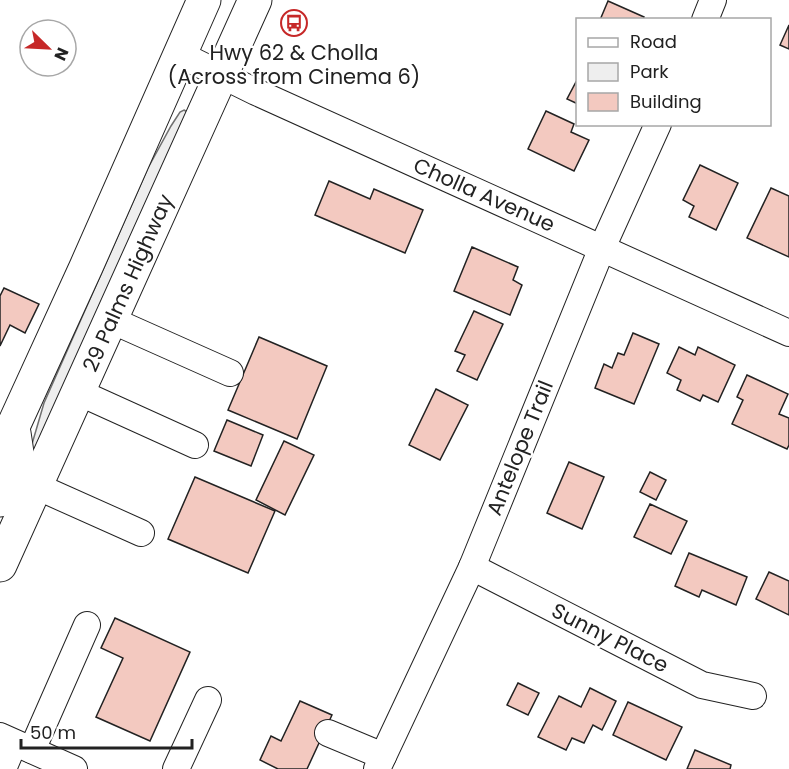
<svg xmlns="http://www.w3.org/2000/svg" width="789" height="769" viewBox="0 0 789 769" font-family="Poppins,sans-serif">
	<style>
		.green { fill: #eee; stroke: #6f6f6f; stroke-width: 1.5 }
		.building { fill: #f3c9c0; stroke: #222; stroke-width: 1.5 }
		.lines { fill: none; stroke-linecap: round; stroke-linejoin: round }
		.minor-casing { stroke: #222; stroke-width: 28 }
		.major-casing { stroke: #222; stroke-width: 35 }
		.minor { stroke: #fff; stroke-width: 26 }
		.major { stroke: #fff; stroke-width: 33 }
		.labels { text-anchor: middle; stroke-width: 4.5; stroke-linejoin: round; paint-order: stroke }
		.poi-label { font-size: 21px; fill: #222; stroke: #fff }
		.street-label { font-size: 21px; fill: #222; stroke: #fff }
	</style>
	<rect width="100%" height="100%" fill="#fff"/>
	<polygon class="green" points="184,110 189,113 0,527 32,444 44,403 148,168 171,126 180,112"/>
	<g class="building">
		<polygon points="608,1 644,17 643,20 600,20"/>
		<polygon points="789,25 789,49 780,45"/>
		<polygon points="578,78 578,104 567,99"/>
		<polygon points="546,111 574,124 571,132 589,140 574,171 528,149"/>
		<polygon points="700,165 738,183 716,230 689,217 694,206 683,200"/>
		<polygon points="329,181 370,199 374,189 423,210 405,253 315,215"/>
		<polygon points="771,188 789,196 789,257 747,238"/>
		<polygon points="472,247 518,267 513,280 522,285 510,315 454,291"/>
		<polygon points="4,288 39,304 25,333 10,325 0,346 0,296"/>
		<polygon points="474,311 503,324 477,380 457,371 465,355 455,351"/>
		<polygon points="633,333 659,344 634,404 595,388 604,364 612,368 618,353 624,355"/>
		<polygon points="259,337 327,366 297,439 228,410"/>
		<polygon points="679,347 695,355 698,347 735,365 718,402 703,395 700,401 677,390 681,380 667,373"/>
		<polygon points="747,375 788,394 779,414 789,418 789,445 787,449 732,424 743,400 737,397"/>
		<polygon points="436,389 468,405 440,460 409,445"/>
		<polygon points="227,420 263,435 251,466 214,451"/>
		<polygon points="284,441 314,455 285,515 256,500"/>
		<polygon points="569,462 604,477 582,529 547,513"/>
		<polygon points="650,472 666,480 656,500 640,492"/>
		<polygon points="195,477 275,511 248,573 168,539"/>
		<polygon points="650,504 687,521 671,554 634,537"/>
		<polygon points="689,553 747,577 736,605 702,590 699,597 675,586"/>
		<polygon points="769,572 789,581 789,615 756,599"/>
		<polygon points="115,618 190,652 150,741 96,717 123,658 101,648"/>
		<polygon points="518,683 539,693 528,715 507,705"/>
		<polygon points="590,688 616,701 602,730 593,725 584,743 572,738 566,750 538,737 559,696 581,707"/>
		<polygon points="300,701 332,715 307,769 278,769 260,760 271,736 281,741"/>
		<polygon points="628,702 682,727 666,760 613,735"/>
		<polygon points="695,750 731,765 730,769 687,769"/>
	</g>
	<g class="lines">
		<defs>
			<g id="minor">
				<polyline points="705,20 713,0"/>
				<polyline points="179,54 256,92 789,333"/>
				<polyline points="111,320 230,373"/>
				<polyline points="78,392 195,445"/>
				<polyline points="36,486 141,533"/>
				<polyline points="472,567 702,685 753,696"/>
				<polyline points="328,733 383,756"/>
				<polyline points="0,736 74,769"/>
				<polyline points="32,750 87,625"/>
				<polyline points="3,769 14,743"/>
				<polyline points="176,769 208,700"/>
				<polyline points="377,769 472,567 602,248 658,124"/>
			</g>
			<g id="major">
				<polyline points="0,455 86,267 204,0"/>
				<polyline points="0,500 17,453 14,433"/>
				<polyline points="0,565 255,0"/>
			</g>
		</defs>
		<use href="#minor" class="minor-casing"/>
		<use href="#major" class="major-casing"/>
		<use href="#minor" class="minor"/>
		<use href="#major" class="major"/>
	</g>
	<defs>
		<symbol id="bus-ring" viewBox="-11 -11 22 22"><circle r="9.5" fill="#fff" stroke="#c62828" stroke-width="1.5"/><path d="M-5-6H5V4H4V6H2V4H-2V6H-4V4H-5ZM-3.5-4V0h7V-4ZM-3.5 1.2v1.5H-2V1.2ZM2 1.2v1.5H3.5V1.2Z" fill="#c62828"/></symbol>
	</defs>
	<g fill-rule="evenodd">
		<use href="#bus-ring" x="279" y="8" width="30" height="30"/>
	</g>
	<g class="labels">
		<g class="poi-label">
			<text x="294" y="60">Hwy 62 &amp; Cholla<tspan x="294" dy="24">(Across from Cinema 6)</tspan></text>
		</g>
		<g class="street-label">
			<text transform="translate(484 195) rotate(24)" y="7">Cholla Avenue</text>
			<text transform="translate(128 283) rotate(-66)" y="7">29 Palms Highway</text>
			<text transform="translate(520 448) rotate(-68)" y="7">Antelope Trail</text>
			<text transform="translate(610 638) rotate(27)" y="7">Sunny Place</text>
		</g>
	</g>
	<rect x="576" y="18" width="195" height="108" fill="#ffffff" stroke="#a7a7a7" stroke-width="1.5"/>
	<rect x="588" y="38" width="30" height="9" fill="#ffffff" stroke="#a7a7a7" stroke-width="1.5"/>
	<text x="630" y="48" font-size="18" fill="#222222">Road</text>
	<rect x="588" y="63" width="30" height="18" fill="#eeeeee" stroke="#a7a7a7" stroke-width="1.5"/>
	<text x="630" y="78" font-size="18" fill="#222222">Park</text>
	<rect x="588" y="93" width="30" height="18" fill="#f3c9c0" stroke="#a7a7a7" stroke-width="1.5"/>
	<text x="630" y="108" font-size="18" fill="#222222">Building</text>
	<g transform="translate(48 48) rotate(114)"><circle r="28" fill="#ffffff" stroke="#a7a7a7" stroke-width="1.5"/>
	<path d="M0-4.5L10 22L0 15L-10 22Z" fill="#c62828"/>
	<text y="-9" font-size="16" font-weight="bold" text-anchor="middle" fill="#222222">N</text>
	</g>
	<path d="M21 739v9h171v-9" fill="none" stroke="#222222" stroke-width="3"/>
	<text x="30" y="739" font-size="18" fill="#222222" stroke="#ffffff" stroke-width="4.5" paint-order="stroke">50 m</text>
</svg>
